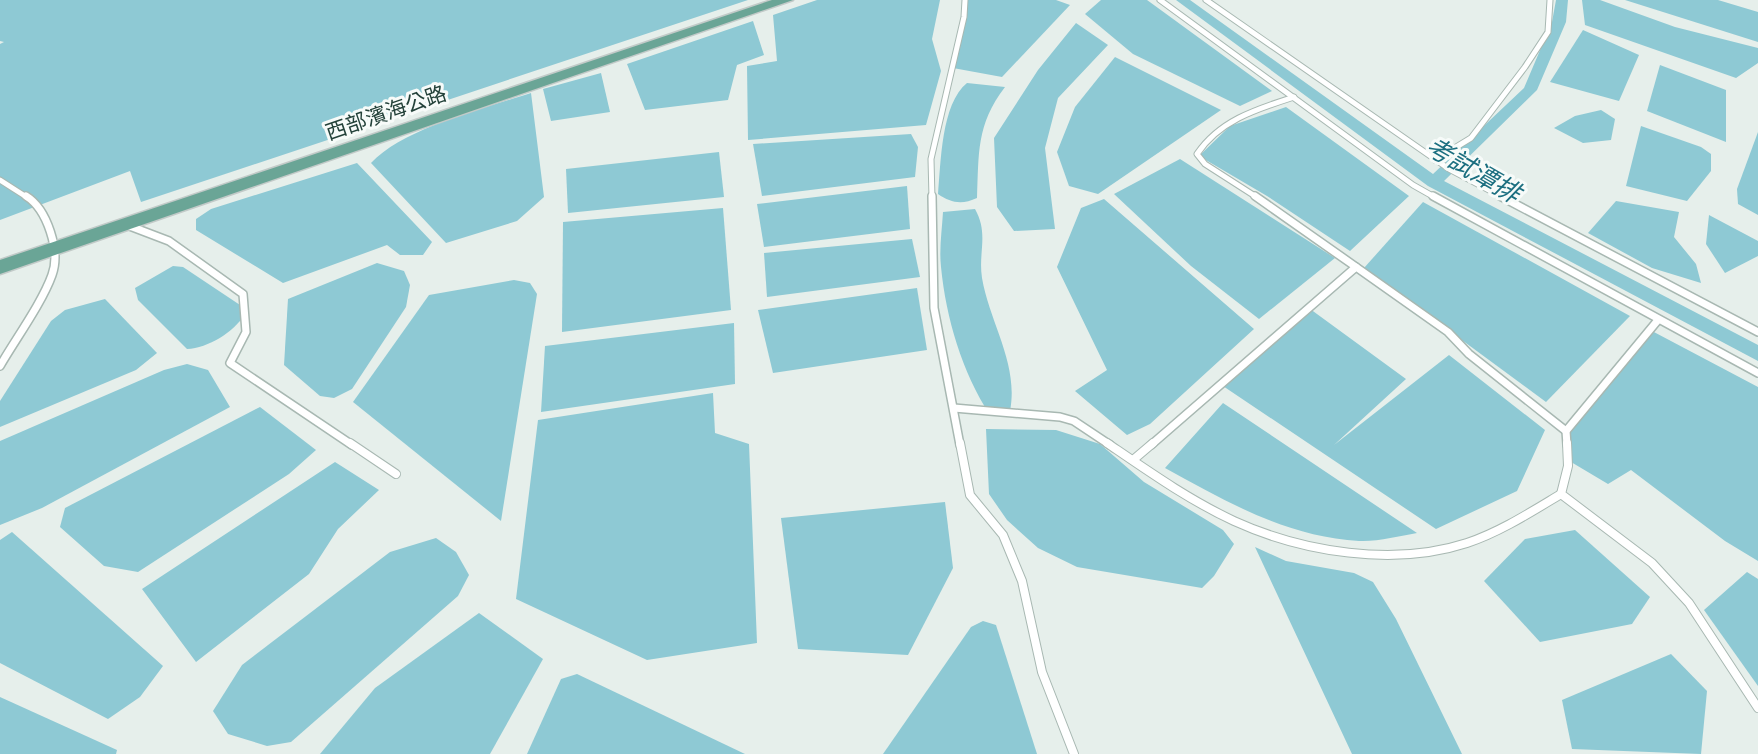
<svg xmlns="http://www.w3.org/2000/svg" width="1758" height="754" viewBox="0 0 1758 754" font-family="Overpass,'Noto Sans TC',sans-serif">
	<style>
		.water { fill: #8ec9d4 }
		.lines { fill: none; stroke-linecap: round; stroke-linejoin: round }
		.canal { fill: #8ec9d4; fill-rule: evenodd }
		.service-far2-casing { stroke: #a8b8b2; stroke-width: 7 }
		.service-far1-casing { stroke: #a8b8b2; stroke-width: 10 }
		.service-casing { stroke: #a8b8b2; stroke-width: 10 }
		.primary-casing { stroke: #c2cac8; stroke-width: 3 }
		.service-far2 { stroke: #fff; stroke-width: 5 }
		.service-far1 { stroke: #fff; stroke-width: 7 }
		.service { stroke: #fff; stroke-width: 8 }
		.primary { fill: #6aa596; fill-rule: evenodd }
		.labels { text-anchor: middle; stroke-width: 6; stroke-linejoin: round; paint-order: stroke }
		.far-street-label { font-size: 21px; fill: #24423a; stroke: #f7fbf9 }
		.water-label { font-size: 26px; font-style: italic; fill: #1c6f80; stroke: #f7fbf9 }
	</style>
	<rect width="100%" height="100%" fill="#e6efeb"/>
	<g class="water">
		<polygon points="0,0 748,0 141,202 130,171 0,220 0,44 4,42 0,41"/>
		<polygon points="817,0 940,0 932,39 941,71 926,125 748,140 747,66 777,61 773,15"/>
		<polygon points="967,0 1056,0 1070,5 1002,77 953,68"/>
		<polygon points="1101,0 1147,0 1272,91 1240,106 1133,54 1085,14"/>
		<polygon points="1582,0 1600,0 1675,27 1758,48 1758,63 1736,78 1585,25"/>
		<polygon points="1625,0 1718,0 1758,12 1758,42"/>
		<polygon points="753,21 764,55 737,65 728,100 645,110 627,64"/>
		<polygon points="1076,23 1108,45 1058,98 1045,148 1055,229 1014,231 997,207 994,138 1038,70"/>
		<polygon points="1583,30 1639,55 1619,101 1550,82"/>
		<polygon points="1115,57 1221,110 1098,194 1069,186 1057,152 1075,107"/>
		<polygon points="1660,65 1726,90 1726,142 1647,111"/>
		<polygon points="601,73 610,112 551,121 543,89"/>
		<path d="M967,83L1005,87C976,125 979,153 977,198C962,205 951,203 938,194C941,163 941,104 967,83Z"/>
		<path d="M531,93L544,197L517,221L446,243L371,163C404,128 485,108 531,93Z"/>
		<polygon points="1286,107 1409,196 1350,251 1267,196 1199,156 1230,126"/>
		<polygon points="1601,110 1615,119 1611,140 1583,143 1554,128 1575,116"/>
		<polygon points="1641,126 1701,147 1711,154 1711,171 1687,201 1626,186"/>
		<polygon points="1758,132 1758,215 1738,204 1737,189"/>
		<polygon points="911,134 918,147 915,177 762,196 753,144"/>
		<polygon points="719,152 724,197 568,213 566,169"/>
		<polygon points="1180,159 1335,258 1259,319 1191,266 1114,194"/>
		<polygon points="357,163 432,242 423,255 400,255 387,245 283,283 196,230 196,219 211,209"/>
		<polygon points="907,186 910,229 764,247 757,204"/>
		<polygon points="1104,199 1254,329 1150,424 1127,435 1075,391 1107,370 1057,267 1081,208"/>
		<polygon points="1616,201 1679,212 1674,237 1696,264 1701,283 1652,268 1588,233"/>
		<polygon points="1423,202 1630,316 1546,402 1364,268"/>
		<polygon points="723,208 731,310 562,332 563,222"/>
		<path d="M975,209C989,234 978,252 982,278C990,324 1019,364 1010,411L990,415C962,372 946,318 941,267C939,249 942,230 943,212Z"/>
		<polygon points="1709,215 1758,241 1758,256 1725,273 1706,244"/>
		<polygon points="912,239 920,277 767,297 764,253"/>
		<polygon points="377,263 404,271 410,285 406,307 352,389 334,398 320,396 284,365 288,299"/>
		<path d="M173,266L183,267L240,305L245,314C234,332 208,348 187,349L138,300L135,288Z"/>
		<polygon points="514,280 530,283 537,294 501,521 353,402 429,295"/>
		<polygon points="917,288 927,350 773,373 758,310"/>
		<polygon points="105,299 157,353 136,370 0,427 0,401 51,321 65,310"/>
		<polygon points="1306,306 1406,379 1334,445 1449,355 1545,430 1517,491 1436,529 1217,382"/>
		<polygon points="734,323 735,384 541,412 545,346"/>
		<polygon points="1652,331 1758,387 1758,561 1725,541 1631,470 1608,484 1566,459 1565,439"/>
		<polygon points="187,364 208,370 230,407 42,508 0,525 0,441 164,370"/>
		<polygon points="713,393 715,433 749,444 757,643 647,660 516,599 538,420"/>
		<path d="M1223,403L1417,533C1399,536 1377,542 1359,541C1287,537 1227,502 1165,468Z"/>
		<polygon points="260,407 316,450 289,474 138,572 104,566 60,527 65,508"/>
		<polygon points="986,429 1056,430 1100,444 1144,482 1223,530 1234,544 1214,576 1202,588 1077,567 1038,548 1007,520 989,494"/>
		<polygon points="335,462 379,490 338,529 309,574 196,662 142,589"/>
		<polygon points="945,502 953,568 908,655 798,649 781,518"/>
		<polygon points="1575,530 1650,597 1632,624 1540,642 1484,581 1525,539"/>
		<polygon points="12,532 163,666 140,697 108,719 0,663 0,540"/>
		<polygon points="436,538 456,552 469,575 458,596 291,742 267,746 228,734 213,711 242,665 390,552"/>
		<polygon points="1255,547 1286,561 1354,573 1373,582 1396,619 1462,754 1352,754"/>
		<polygon points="1747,572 1758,579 1758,686 1704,610"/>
		<polygon points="479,613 543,659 490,754 320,754 375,688"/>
		<polygon points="983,621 996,625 1037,754 883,754 971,627"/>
		<polygon points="1671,654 1707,691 1701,754 1572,749 1562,700"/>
		<polygon points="577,674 745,754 527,754 561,679"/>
		<polygon points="0,697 117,750 116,754 0,754"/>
	</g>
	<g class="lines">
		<polygon class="canal" points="1176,0 1190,0 1433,174 1524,88 1552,22 1556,0 1568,0 1566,22 1537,90 1444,181 1758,345 1758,361 1428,186"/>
		<defs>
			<g id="service-far2">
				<polyline points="1160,0 1413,185 1436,198"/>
				<polyline points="1206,0 1449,169 1504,198"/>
				<polyline points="1435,160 1471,138 1525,67 1548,32 1550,0"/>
				<polyline points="0,180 28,198"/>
				<polyline points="932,198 931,159 964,17 965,0"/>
				<path d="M1258,198L1205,164L1197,154C1220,120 1257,109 1294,97"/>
			</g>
			<g id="service-far1">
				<polyline points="932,196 934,308 960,445"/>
				<polyline points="1255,196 1356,267"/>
				<polyline points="1433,196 1758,373"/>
				<polyline points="1500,196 1758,332"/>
				<polyline points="127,225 169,241 243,294 246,332 230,363 352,445"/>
				<path d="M0,366C15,340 42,303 52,275C61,251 47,209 26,196"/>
				<polyline points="954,408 1060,417 1074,421 1110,445"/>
				<polyline points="1151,445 1356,267 1448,332 1469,354 1566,431"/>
				<polyline points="1567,445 1566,431 1658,320"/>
			</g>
			<g id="service">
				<polyline points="350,443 396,474"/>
				<polyline points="960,443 970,495 1003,535 1022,581 1042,672 1074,754"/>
				<path d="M1107,443C1148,471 1189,500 1234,521C1302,552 1394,567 1467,543C1500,532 1531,512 1561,494"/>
				<polyline points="1567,443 1568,466 1561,494 1652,563 1689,603 1758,708"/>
				<polyline points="1133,460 1153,443"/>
			</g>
			<polygon id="primary" points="772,0 793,0 0,274 0,260"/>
		</defs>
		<use href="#service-far2" class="service-far2-casing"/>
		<use href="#service-far1" class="service-far1-casing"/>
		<use href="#service" class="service-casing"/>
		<use href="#primary" class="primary-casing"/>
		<use href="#service-far2" class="service-far2"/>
		<use href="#service-far1" class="service-far1"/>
		<use href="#service" class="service"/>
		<use href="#primary" class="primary"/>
	</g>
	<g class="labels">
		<g class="far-street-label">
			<text transform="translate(386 113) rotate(-19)" y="7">西部濱海公路</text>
		</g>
		<g class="water-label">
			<text transform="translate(1473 170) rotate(30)" y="9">考試潭排</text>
		</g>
	</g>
</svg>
